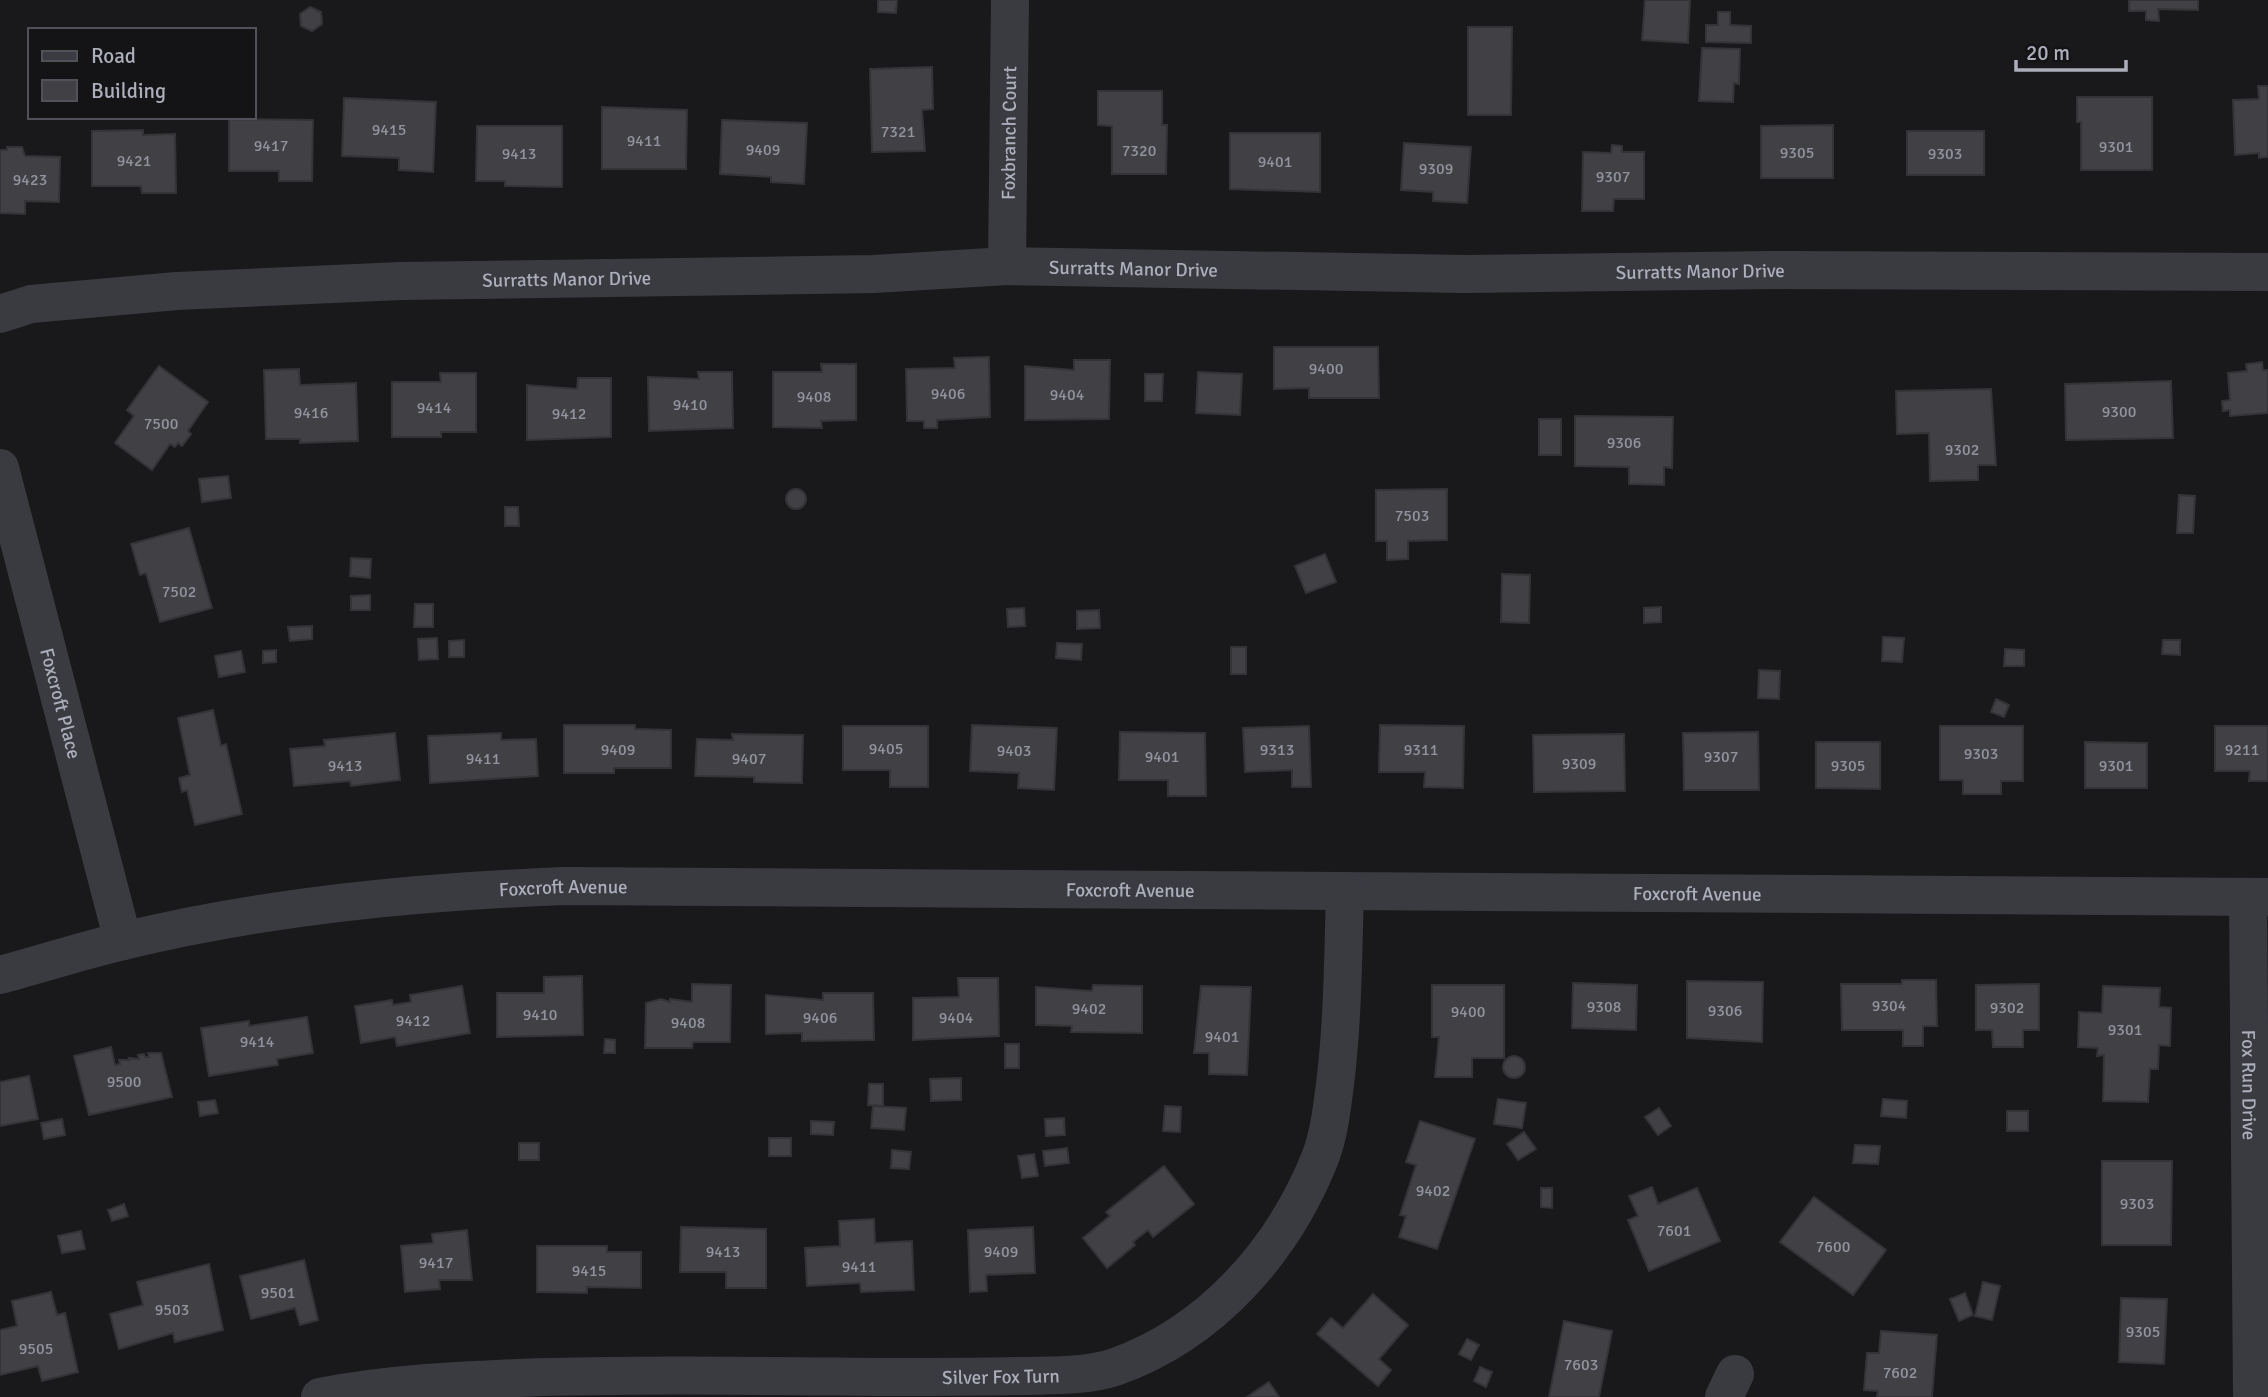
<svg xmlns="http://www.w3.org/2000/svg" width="2268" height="1397" viewBox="0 0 2268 1397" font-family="Signika,sans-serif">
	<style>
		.building { fill: #414145; stroke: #343337; stroke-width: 2 }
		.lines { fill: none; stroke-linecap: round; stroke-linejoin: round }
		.street { stroke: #3a3a41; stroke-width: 38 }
		.labels { text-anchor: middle; stroke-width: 6; stroke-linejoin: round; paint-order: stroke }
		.number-label { font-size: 16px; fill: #91949e }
		.street-label { font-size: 19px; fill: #acafbb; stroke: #141417 }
	</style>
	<rect width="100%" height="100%" fill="#19191b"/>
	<g class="building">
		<polygon points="878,0 897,0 896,13 878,12"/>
		<polygon points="1645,0 1690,0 1688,43 1642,40"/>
		<polygon points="2129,0 2198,0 2198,10 2158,9 2159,21 2146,20 2146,11 2129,11"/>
		<polygon points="310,7 321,12 322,24 312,31 301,26 300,14"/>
		<polygon points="1718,12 1730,12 1730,25 1751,26 1751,43 1706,42 1706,25 1718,25"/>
		<polygon points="1468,27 1512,27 1511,115 1468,115"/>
		<polygon points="1702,48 1740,49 1739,84 1734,83 1733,102 1699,101"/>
		<polygon points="932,67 933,109 922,110 925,151 872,152 870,69"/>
		<polygon points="2258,86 2268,86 2268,157 2259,158 2259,153 2235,155 2233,100 2259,99"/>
		<polygon points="1098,91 1162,91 1162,125 1167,125 1166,174 1112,174 1112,126 1098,125"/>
		<polygon points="2077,97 2152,97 2152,170 2081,170 2081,122 2077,122"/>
		<polygon points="344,98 436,102 433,172 399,170 399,158 342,156"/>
		<polygon points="602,107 687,110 686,169 602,169"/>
		<polygon points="229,119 313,120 312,181 279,181 279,171 229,171"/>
		<polygon points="722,120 807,123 804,184 771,182 771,177 720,174"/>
		<polygon points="1833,125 1833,178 1761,178 1761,126"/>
		<polygon points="477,126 562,126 562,187 505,186 505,181 476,181"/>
		<polygon points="143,130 143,135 175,134 176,193 142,193 141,186 92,186 92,131"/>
		<rect x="1907" y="131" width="77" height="44"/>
		<polygon points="1230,133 1320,133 1320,192 1230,189"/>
		<polygon points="1404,143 1471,147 1467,203 1433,201 1433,192 1401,190"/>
		<polygon points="1612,145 1622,146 1622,152 1644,152 1644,199 1614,199 1613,211 1582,211 1583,152 1611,153"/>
		<polygon points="7,147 22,147 25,156 60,157 59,202 25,201 25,214 0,213 0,150 7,150"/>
		<polygon points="1274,347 1378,347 1379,398 1309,398 1309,388 1274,389"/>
		<polygon points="989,357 990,417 937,420 937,428 924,428 924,421 907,421 906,369 955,368 954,358"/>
		<polygon points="1074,360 1110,360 1109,419 1025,420 1025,366 1074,370"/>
		<polygon points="2262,362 2263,370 2268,370 2268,413 2230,416 2230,410 2223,411 2222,401 2230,400 2228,373 2247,371 2246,364"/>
		<polygon points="821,364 856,364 856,420 821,421 822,428 773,427 773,372 822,372"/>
		<polygon points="159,366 208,402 188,431 191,434 182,446 178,443 175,447 170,444 152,470 115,443 134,416 127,410"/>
		<polygon points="299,369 300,385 356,383 358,441 300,443 300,439 266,439 264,370"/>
		<polygon points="698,372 732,372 733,428 649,431 648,377 699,379"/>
		<polygon points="1198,372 1242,374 1240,415 1196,413"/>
		<polygon points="440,373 476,373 476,432 441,432 441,437 392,437 392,382 441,382"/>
		<polygon points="1145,374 1163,374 1162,401 1145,401"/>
		<polygon points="578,378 611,378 611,437 527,440 527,385 577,389"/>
		<polygon points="2171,381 2173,438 2066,440 2065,384"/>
		<polygon points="1991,389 1996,465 1978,465 1978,480 1930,481 1929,433 1897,434 1896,391"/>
		<polygon points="1575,416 1673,417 1672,468 1664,467 1664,485 1629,484 1629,467 1575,466"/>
		<rect x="1539" y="419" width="22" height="36"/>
		<polygon points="228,476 231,498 202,502 199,479"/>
		<circle cx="796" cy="499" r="10"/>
		<polygon points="1447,489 1447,540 1408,541 1408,559 1387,560 1387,541 1376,541 1376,490"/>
		<polygon points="2179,495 2195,496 2193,533 2177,533"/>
		<polygon points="505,507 518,507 519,526 505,526"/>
		<polygon points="189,528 212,608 160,622 146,573 140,575 131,544"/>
		<polygon points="1325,554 1336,582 1306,593 1295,566"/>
		<polygon points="351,558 371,559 370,578 350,576"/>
		<polygon points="1502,574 1530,575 1529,623 1501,622"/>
		<polygon points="370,595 370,610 351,610 351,596"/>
		<polygon points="415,604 433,604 433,627 414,627"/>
		<polygon points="1661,607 1661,622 1644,623 1644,608"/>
		<polygon points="1024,608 1025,626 1008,627 1007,609"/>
		<polygon points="1099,610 1100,628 1077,629 1077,611"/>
		<polygon points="312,626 312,639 290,641 288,627"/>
		<polygon points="1883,637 1904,638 1902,662 1882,661"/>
		<polygon points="437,638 438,659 419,660 418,639"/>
		<polygon points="464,640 464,657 449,657 449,641"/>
		<polygon points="2163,640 2180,640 2180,655 2162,654"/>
		<polygon points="1057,643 1082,644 1081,660 1056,658"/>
		<rect x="1231" y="647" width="15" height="27"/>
		<polygon points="2005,649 2024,650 2024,666 2004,666"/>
		<polygon points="276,650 276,662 263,663 263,651"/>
		<polygon points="241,651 245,672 219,677 215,656"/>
		<polygon points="1759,670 1780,671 1779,699 1758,698"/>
		<polygon points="1996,699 2009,705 2004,717 1991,712"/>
		<polygon points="213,710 221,746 226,744 242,814 195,825 187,790 182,792 179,778 190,775 178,718"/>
		<polygon points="564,725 635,725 635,729 671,730 671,768 614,768 614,773 564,773"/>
		<polygon points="972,725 1057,728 1054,790 1018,788 1019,773 970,771"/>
		<polygon points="1380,725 1464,726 1463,788 1424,787 1425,772 1379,772"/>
		<polygon points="843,726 928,726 928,787 890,787 890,770 843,770"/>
		<polygon points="1309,726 1311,787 1292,787 1292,770 1245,772 1243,728"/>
		<polygon points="1940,726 2023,726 2023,781 2001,781 2001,794 1963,794 1963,780 1940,780"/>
		<polygon points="2215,726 2268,726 2268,781 2249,781 2250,771 2215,771"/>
		<polygon points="1120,732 1205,733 1206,796 1168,796 1168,780 1119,780"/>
		<polygon points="1758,732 1759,790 1684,790 1683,733"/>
		<polygon points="395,733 400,780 351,786 350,781 294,786 290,749 325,746 324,740"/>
		<polygon points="501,733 501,740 536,739 538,776 430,783 428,736"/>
		<polygon points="732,734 803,735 802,783 754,782 754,777 695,776 697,739 733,740"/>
		<polygon points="1624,734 1625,791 1534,792 1533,735"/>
		<polygon points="1816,742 1880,742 1880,789 1816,788"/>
		<polygon points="2085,742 2147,743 2147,788 2085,788"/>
		<polygon points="582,976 583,1035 497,1037 497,993 544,993 544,977"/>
		<polygon points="958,978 998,978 999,1036 913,1040 913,998 959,997"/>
		<polygon points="1902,980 1936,980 1937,1026 1923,1026 1923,1046 1903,1046 1903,1030 1842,1030 1841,984 1902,984"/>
		<polygon points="1687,981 1763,982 1762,1042 1687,1038"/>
		<polygon points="1573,983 1637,985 1636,1030 1572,1028"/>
		<polygon points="692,984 731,985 730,1042 693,1042 692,1048 645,1048 646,1003 661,999 670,1002 670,999 692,1002"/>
		<polygon points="2039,984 2039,1030 2023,1030 2023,1047 1993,1047 1992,1030 1976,1030 1976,985"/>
		<polygon points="1093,985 1142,986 1142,1033 1071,1032 1072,1026 1036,1025 1036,987 1092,991"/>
		<polygon points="1432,985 1504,985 1504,1058 1472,1058 1472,1077 1435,1077 1439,1037 1432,1037"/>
		<polygon points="462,986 470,1033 397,1046 395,1037 361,1043 355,1006 392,1000 393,1005 411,1002 410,995"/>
		<polygon points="1201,986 1251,987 1247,1075 1209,1074 1209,1053 1194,1053"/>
		<polygon points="2103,986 2160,988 2159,1007 2171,1008 2170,1046 2159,1045 2158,1069 2150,1069 2148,1102 2103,1101 2104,1055 2097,1056 2098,1048 2078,1047 2079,1012 2102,1013"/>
		<polygon points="823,993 873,993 874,1040 802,1041 802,1033 766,1034 766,995 823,1000"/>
		<polygon points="307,1017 313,1053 277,1059 278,1065 209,1076 201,1028 249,1021 249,1026"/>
		<polygon points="605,1039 615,1040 615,1053 604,1053"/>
		<rect x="1005" y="1044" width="14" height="24"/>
		<polygon points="111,1047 115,1065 120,1064 119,1060 130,1060 129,1058 139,1059 138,1055 144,1054 145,1057 149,1057 148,1053 161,1053 172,1097 89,1115 74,1056"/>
		<circle cx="1514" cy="1067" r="11"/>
		<polygon points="29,1076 38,1119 0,1126 0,1082"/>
		<polygon points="961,1078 961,1100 931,1101 930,1079"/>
		<polygon points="869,1084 883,1084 883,1106 868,1105"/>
		<polygon points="1498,1099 1526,1103 1522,1128 1494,1124"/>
		<polygon points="1883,1099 1907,1101 1906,1118 1881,1116"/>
		<polygon points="215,1100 218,1113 200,1116 198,1102"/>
		<polygon points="873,1106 906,1108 904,1130 871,1128"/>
		<polygon points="1165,1106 1181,1107 1180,1132 1163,1131"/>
		<polygon points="1659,1108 1671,1126 1658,1135 1645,1117"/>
		<rect x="2007" y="1111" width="21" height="20"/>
		<polygon points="1064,1118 1065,1135 1046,1136 1045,1119"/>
		<polygon points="62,1119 65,1135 44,1139 41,1123"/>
		<polygon points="811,1121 834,1122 833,1135 811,1134"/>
		<polygon points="1420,1121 1475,1139 1437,1249 1399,1237 1406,1216 1400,1215 1416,1165 1406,1162"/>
		<polygon points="1524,1132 1536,1149 1518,1160 1507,1144"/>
		<rect x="769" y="1138" width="22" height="18"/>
		<rect x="519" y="1143" width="20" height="17"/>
		<polygon points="1855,1145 1880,1146 1878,1164 1853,1163"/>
		<polygon points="1067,1148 1069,1163 1045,1166 1043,1151"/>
		<polygon points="892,1150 911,1152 909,1169 891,1168"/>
		<polygon points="1034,1154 1038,1176 1022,1178 1018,1156"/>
		<polygon points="2102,1161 2172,1161 2171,1245 2102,1245"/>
		<polygon points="1164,1166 1194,1204 1153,1237 1148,1230 1133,1242 1135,1245 1107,1268 1083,1238 1110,1216 1106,1212"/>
		<polygon points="1652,1187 1658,1204 1697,1188 1720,1241 1649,1271 1628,1220 1638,1216 1629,1196"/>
		<polygon points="1541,1188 1552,1188 1552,1208 1541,1207"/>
		<polygon points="1814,1197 1886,1250 1853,1295 1780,1242"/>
		<polygon points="124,1204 128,1216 112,1221 108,1210"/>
		<polygon points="874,1219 875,1243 912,1241 914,1290 861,1292 860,1283 807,1286 805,1248 840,1246 839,1221"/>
		<polygon points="681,1227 766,1229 766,1288 726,1288 726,1272 680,1272"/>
		<polygon points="1033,1227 1035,1273 986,1275 987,1291 970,1292 968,1230"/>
		<polygon points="467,1230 472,1280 439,1280 440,1289 405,1292 401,1246 433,1243 432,1234"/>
		<polygon points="81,1231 85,1249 62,1253 58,1236"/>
		<polygon points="537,1246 607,1246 607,1252 641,1252 641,1288 587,1287 587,1293 537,1292"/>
		<polygon points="304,1260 318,1320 300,1325 295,1308 251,1319 240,1276"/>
		<polygon points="209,1264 223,1330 175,1342 173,1333 119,1349 110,1314 143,1305 137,1282"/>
		<polygon points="1983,1282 2000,1286 1992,1320 1975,1316"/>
		<polygon points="51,1292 57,1315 65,1313 78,1372 42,1381 38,1366 0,1375 0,1330 17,1326 12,1301"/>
		<polygon points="1965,1293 1973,1315 1959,1321 1950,1299"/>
		<polygon points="1373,1294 1408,1325 1379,1359 1391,1370 1378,1386 1317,1334 1331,1318 1343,1328"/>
		<polygon points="2121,1298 2167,1299 2164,1364 2119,1362"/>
		<polygon points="1564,1321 1612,1331 1599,1397 1549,1397"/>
		<polygon points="1881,1331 1937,1335 1932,1397 1877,1397 1878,1391 1864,1390 1867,1353 1879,1353"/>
		<polygon points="1467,1339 1479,1345 1471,1360 1459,1354"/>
		<polygon points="1480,1367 1492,1372 1486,1387 1474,1381"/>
		<polygon points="1269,1382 1279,1397 1247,1397"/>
	</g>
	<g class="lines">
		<g class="street">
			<path id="s1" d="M1007,266L1010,0"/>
			<path id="s2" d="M0,314L31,304L177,291L401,281L874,274L1007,266L1464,274L1773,270L2268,272"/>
			<path id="s3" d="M0,468L123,941"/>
			<path id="s4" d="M2248,898L2252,1397"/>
			<path id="s5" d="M0,975C41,964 81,951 123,941C266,906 417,892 564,886L2268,897"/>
			<path id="s6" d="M320,1397C385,1384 452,1381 518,1378C642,1374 765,1376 889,1377C932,1377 976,1377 1019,1376C1050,1375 1085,1377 1115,1367C1211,1333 1283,1251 1320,1158C1329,1135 1332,1108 1335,1084C1343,1020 1343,956 1345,892"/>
			<polyline points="1724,1397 1735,1374"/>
		</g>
	</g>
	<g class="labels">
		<g class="number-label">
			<text x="389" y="135">9415</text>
			<text x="898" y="137">7321</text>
			<text x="644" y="146">9411</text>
			<text x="271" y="151">9417</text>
			<text x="2116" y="152">9301</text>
			<text x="763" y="155">9409</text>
			<text x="1139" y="156">7320</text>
			<text x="1797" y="158">9305</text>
			<text x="519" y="159">9413</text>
			<text x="1945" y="159">9303</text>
			<text x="134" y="166">9421</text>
			<text x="1275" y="167">9401</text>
			<text x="1436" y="174">9309</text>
			<text x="1613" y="182">9307</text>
			<text x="30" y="185">9423</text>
			<text x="1326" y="374">9400</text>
			<text x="948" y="399">9406</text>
			<text x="1067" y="400">9404</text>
			<text x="814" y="402">9408</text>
			<text x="690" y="410">9410</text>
			<text x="434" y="413">9414</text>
			<text x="2119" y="417">9300</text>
			<text x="311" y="418">9416</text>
			<text x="569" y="419">9412</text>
			<text x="161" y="429">7500</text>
			<text x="1624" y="448">9306</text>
			<text x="1962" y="455">9302</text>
			<text x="1412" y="521">7503</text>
			<text x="179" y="597">7502</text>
			<text x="886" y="754">9405</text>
			<text x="618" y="755">9409</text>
			<text x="1277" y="755">9313</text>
			<text x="1421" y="755">9311</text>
			<text x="2242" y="755">9211</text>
			<text x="1014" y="756">9403</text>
			<text x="1981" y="759">9303</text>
			<text x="1162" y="762">9401</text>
			<text x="1721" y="762">9307</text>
			<text x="483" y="764">9411</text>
			<text x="749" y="764">9407</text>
			<text x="1579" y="769">9309</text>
			<text x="345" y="771">9413</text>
			<text x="1848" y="771">9305</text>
			<text x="2116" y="771">9301</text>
			<text x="1889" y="1011">9304</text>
			<text x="1604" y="1012">9308</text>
			<text x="2007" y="1013">9302</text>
			<text x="1089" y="1014">9402</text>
			<text x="1725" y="1016">9306</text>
			<text x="1468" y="1017">9400</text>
			<text x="540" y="1020">9410</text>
			<text x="820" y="1023">9406</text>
			<text x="956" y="1023">9404</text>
			<text x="413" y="1026">9412</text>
			<text x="688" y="1028">9408</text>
			<text x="2125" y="1035">9301</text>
			<text x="1222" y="1042">9401</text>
			<text x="257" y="1047">9414</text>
			<text x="124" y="1087">9500</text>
			<text x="1433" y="1196">9402</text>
			<text x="2137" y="1209">9303</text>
			<text x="1674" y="1236">7601</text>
			<text x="1833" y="1252">7600</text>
			<text x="723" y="1257">9413</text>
			<text x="1001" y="1257">9409</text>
			<text x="436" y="1268">9417</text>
			<text x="859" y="1272">9411</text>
			<text x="589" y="1276">9415</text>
			<text x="278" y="1298">9501</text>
			<text x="172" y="1315">9503</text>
			<text x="2143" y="1337">9305</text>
			<text x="36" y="1354">9505</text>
			<text x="1581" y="1370">7603</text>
			<text x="1900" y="1378">7602</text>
		</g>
		<g class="street-label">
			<text dy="7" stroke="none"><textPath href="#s1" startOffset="133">Foxbranch Court</textPath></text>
			<text dy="7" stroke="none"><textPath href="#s2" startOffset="1136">Surratts Manor Drive</textPath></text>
			<text dy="7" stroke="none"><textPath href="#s2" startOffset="1703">Surratts Manor Drive</textPath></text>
			<text dy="7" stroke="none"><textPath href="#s2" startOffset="569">Surratts Manor Drive</textPath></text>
			<text dy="7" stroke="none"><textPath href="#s3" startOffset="243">Foxcroft Place</textPath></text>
			<text dy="7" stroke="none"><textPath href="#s5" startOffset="572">Foxcroft Avenue</textPath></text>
			<text dy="7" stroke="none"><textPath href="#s5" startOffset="1139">Foxcroft Avenue</textPath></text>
			<text dy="7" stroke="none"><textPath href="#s5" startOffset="1706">Foxcroft Avenue</textPath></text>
			<text dy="7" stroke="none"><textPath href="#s4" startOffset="187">Fox Run Drive</textPath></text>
			<text dy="7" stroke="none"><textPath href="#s6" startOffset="682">Silver Fox Turn</textPath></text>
		</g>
	</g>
	<rect x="28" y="28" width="228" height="91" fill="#141417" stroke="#515259" stroke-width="2"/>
	<rect x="42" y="51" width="35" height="10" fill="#3a3a41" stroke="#515259" stroke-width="2"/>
	<text x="91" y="63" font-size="21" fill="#acafbb">Road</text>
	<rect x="42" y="80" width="35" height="21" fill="#414145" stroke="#515259" stroke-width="2"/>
	<text x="91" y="98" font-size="21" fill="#acafbb">Building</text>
	<path d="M2016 60v10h110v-10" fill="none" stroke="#acafbb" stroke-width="3.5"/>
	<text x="2026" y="60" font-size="21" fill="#acafbb" stroke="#141417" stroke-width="5" paint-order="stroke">20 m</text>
</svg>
